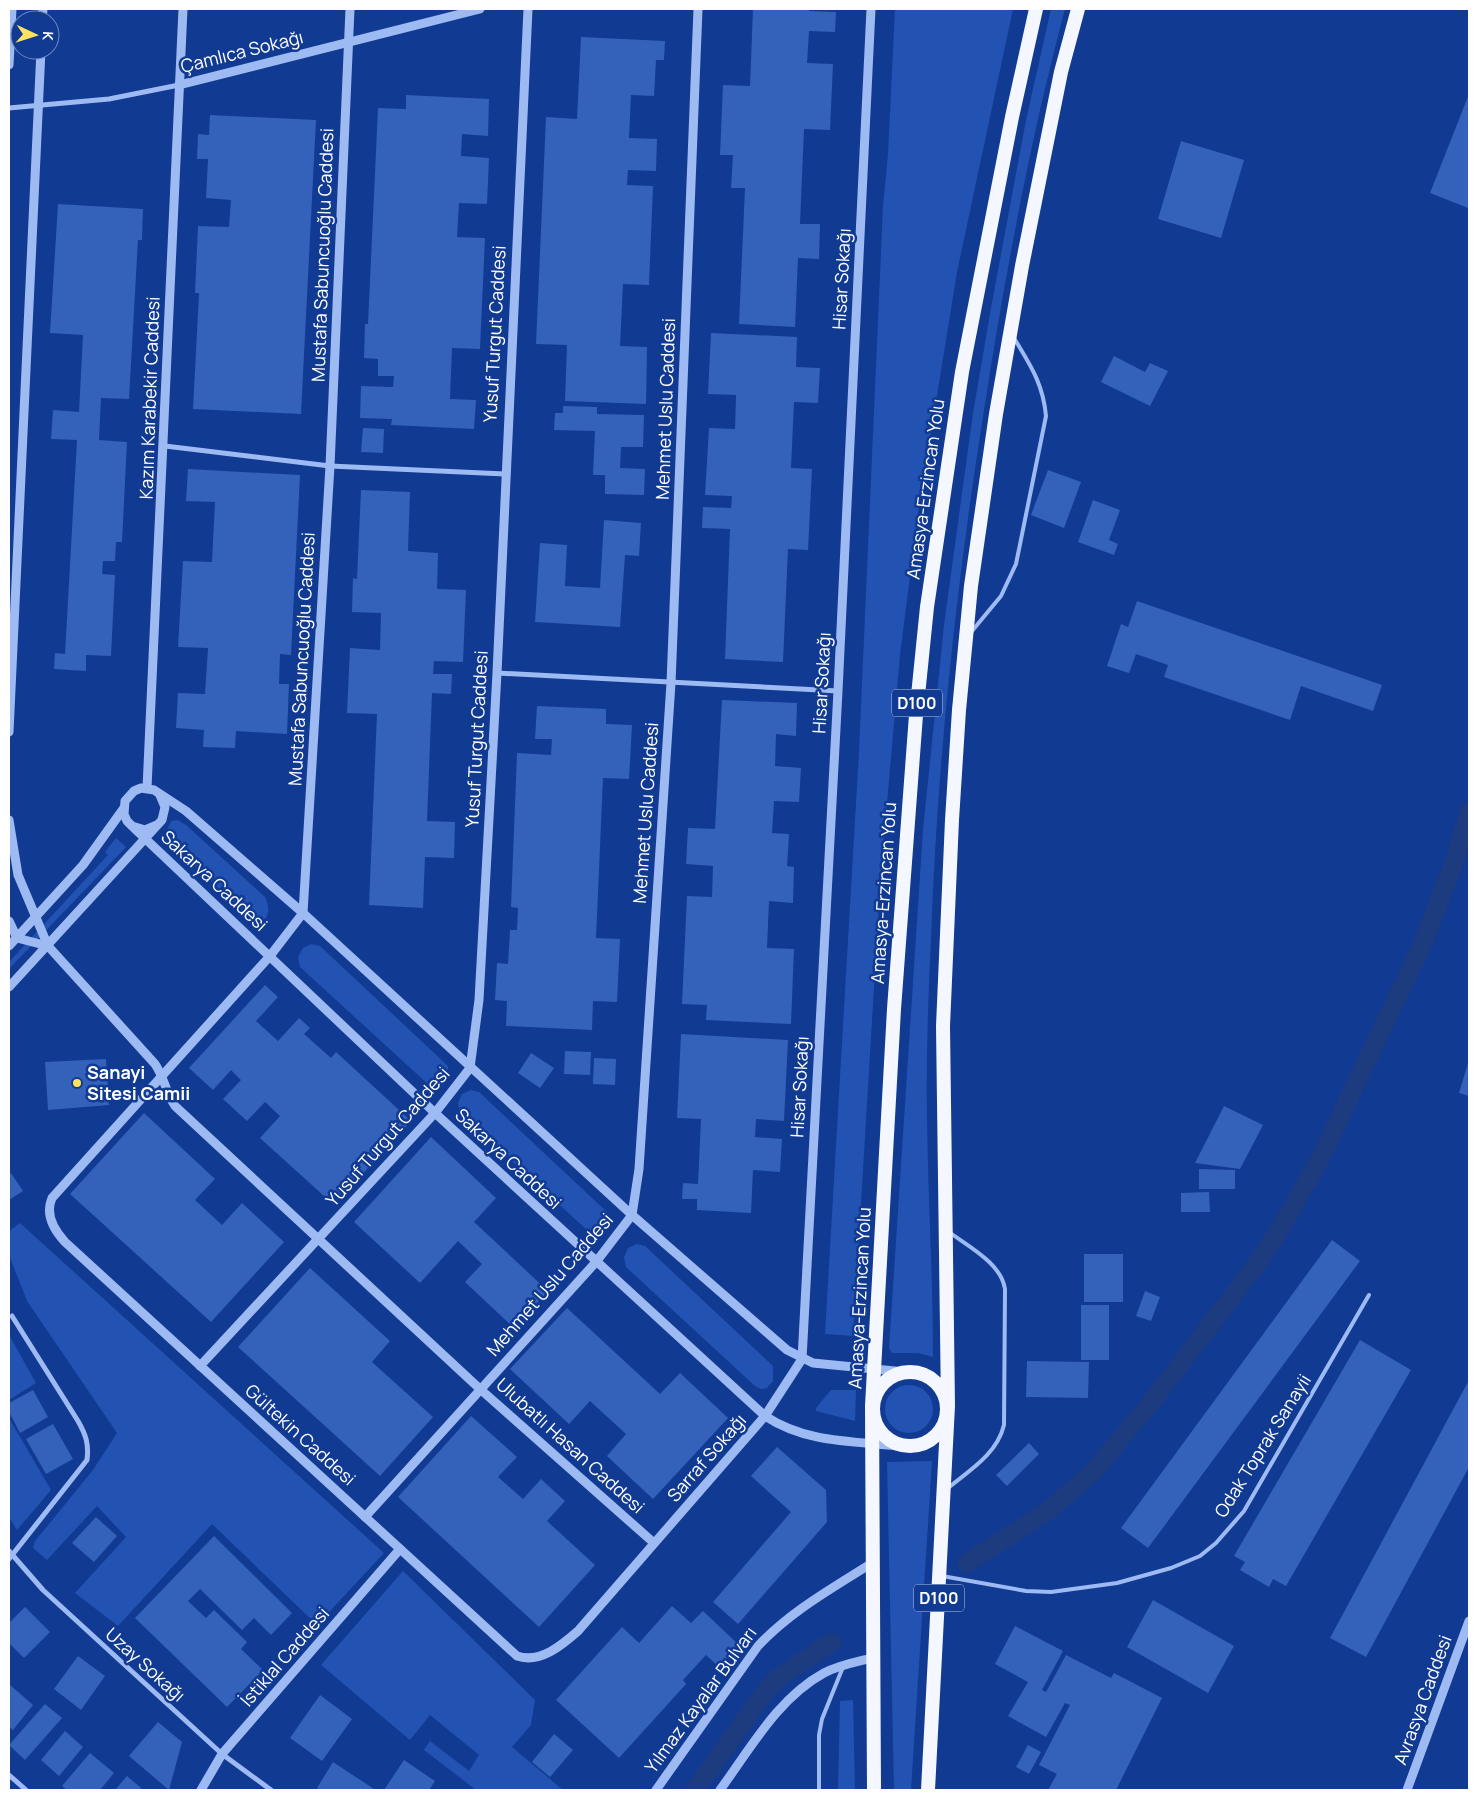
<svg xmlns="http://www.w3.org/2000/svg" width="1478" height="1799" viewBox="0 0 1478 1799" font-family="Manrope,sans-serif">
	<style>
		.green { fill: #2253b2 }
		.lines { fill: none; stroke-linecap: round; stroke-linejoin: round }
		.canal { stroke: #1d3c7f; stroke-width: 19 }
		.building { fill: #3461ba }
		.service { stroke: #9dbaf3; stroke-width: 4 }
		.minor { stroke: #9dbaf3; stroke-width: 5 }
		.tertiary { stroke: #9dbaf3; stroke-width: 9 }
		.trunk { stroke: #f4f7ff; stroke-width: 14 }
		.poi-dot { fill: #ffe35f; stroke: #113a93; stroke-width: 2 }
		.labels { text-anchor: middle; stroke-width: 5; stroke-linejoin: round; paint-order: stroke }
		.shield { fill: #113a93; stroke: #b8c4df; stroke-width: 1 }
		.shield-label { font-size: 16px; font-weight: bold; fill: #fff }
		.street-label { font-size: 18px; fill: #fff; stroke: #113a93 }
		.poi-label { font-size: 18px; font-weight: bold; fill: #fff; stroke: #113a93; text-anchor: start }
	</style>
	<rect width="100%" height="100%" fill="#113a93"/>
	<g class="green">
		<polygon points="895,9 1013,9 957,272 918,513 900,655 881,871 853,1336 825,1334 859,752 883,206 888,154"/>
		<path d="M1051,9H1065C1030,141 1005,275 984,410C956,586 937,763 931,940C928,999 926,1059 927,1118C928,1198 933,1277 933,1357L918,1353H892L889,1348L923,830L944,625L973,413L991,308L1026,120Z"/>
		<path d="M178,820L186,825L265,897C272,910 268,926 251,919L168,841L167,830L171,821Z"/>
		<polygon points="116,838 126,847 9,969 9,962 108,855 105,852"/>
		<polygon points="311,944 320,946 448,1066 448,1081 436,1090 430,1086 300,967 298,957 303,948"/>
		<polygon points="471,1090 479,1092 607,1212 607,1227 595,1236 589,1232 460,1113 458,1103 462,1094"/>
		<polygon points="20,1223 384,1553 317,1625 212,1524 118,1626 75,1593 126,1537 97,1506 47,1560 33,1548 35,1541 93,1470 117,1433 27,1301 9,1255 9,1231"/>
		<polygon points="637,1244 645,1246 773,1366 773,1381 767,1388 761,1389 755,1386 626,1267 624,1257 628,1248"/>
		<polygon points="9,1335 36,1383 9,1400"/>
		<circle cx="909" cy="1409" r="24"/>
		<polygon points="831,1390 856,1390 855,1421 816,1411 816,1408"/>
		<polygon points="9,1418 51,1490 17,1530 9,1517"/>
		<polygon points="932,1461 911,1790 894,1790 887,1462"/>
		<polygon points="403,1571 535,1700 531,1725 512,1747 563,1790 476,1790 424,1750 430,1741 469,1771 479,1755 430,1715 410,1740 321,1665"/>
		<polygon points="853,1700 855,1790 838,1790 840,1701"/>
	</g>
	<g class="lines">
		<g class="canal">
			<polyline points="967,1563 1048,1511 1093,1472 1149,1405 1254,1268 1277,1234 1320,1159 1423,943 1455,860 1469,812"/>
			<polyline points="695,1790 767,1689 778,1678 832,1642"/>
		</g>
	</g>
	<g class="building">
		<polygon points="753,9 810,9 809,11 836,12 835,32 809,31 807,63 833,64 830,130 804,129 800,224 820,224 819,259 798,258 795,327 739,324 745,188 731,188 733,155 720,155 723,85 750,86"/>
		<polygon points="581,37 665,41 664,60 656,60 654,96 631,95 629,138 657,139 656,171 628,170 627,185 653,186 649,285 623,284 620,346 647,347 646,404 565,401 567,345 536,344 546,117 577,119"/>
		<polygon points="1469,94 1469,204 1468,208 1430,193"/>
		<polygon points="406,95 489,99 488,136 462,134 461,156 489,158 487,204 459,203 457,237 485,238 480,349 452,348 450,399 476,400 474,429 391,425 392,419 360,418 361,386 393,387 394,376 378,376 378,359 364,358 365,324 368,324 378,108 406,109"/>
		<polygon points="210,115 316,120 301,414 193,409 199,293 195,293 198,226 229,227 231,200 206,198 208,159 197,159 198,134 209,135"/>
		<polygon points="1181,141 1244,160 1221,238 1158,219"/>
		<polygon points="58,204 143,209 142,240 138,240 129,399 101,398 99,440 127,442 122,542 116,542 115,561 103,561 102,574 115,575 111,656 86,655 86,671 54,669 55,653 65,654 77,440 51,439 53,410 79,412 83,335 50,333"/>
		<polygon points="711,333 797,337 796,367 820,368 818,403 794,402 791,468 812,469 808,550 788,549 783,662 725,659 730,529 702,528 703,507 731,508 732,496 705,495 709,428 735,429 736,395 708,394"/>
		<polygon points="1114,356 1145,372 1150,363 1168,371 1150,406 1101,382"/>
		<polygon points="563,406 597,407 597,414 644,415 643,447 621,447 620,468 645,469 644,495 605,494 605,475 593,475 595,431 554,430 555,413 563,413"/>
		<polygon points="363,428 384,429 383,453 361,452"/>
		<polygon points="188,469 300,475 291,655 280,654 279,684 289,684 287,734 236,731 235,748 203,747 204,730 176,728 178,693 205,694 208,648 178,647 183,561 212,562 215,502 186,501"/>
		<polygon points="1048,470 1081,482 1064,528 1031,515"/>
		<polygon points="361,490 410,492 408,551 438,553 437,589 466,590 463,662 434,661 433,674 452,674 451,694 432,693 427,821 455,822 454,858 425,857 423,908 369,905 377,714 347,713 350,648 380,650 381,613 352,612 353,578 357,579"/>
		<polygon points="1093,500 1120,510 1109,540 1118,544 1114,555 1078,542"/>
		<polygon points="604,520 641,523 639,556 625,555 620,627 535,622 540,543 567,545 565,586 600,588"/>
		<polygon points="1137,601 1382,685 1373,711 1301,686 1290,720 1164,677 1168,665 1136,654 1129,673 1107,666 1121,624 1128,627"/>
		<polygon points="722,700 797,703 796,736 776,734 775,766 801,768 799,802 774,801 772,833 789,834 787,866 794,867 793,903 769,901 767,948 794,949 791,1024 706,1020 707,1005 682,1004 687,896 712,897 713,866 686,864 688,828 715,829"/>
		<polygon points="537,706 606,709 606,724 632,725 629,779 603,778 596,938 620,939 617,1002 593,1001 592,1030 506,1026 507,1001 495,1000 497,963 508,964 510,930 517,930 518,908 511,907 517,753 551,755 552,739 535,739"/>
		<polygon points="265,985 278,997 256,1021 278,1041 299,1018 310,1028 304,1034 331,1058 336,1052 411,1121 334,1205 260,1138 280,1116 265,1102 247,1121 223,1099 241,1080 231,1070 213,1090 189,1068"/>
		<polygon points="681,1034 788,1040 784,1121 756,1119 755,1137 782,1139 780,1172 753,1170 751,1213 697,1210 697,1199 682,1199 683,1183 698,1184 701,1119 677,1118"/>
		<polygon points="565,1051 591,1052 590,1075 564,1074"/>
		<polygon points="531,1053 554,1068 540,1088 518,1073"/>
		<polygon points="594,1058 616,1059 615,1085 593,1084"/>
		<polygon points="106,1059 109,1105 48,1110 45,1062"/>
		<polygon points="1468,1063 1469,1063 1469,1096 1459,1093"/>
		<polygon points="1224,1106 1263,1125 1240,1169 1195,1163"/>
		<polygon points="144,1113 215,1179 195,1200 222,1225 242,1203 284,1242 211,1322 70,1194"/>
		<polygon points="431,1137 496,1198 474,1222 548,1291 514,1328 465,1282 482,1264 458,1241 420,1283 354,1222"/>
		<polygon points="1199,1169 1235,1170 1235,1189 1199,1189"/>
		<polygon points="11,1173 23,1191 9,1200 9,1175"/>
		<polygon points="1209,1192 1210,1212 1181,1212 1181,1193"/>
		<polygon points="1332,1240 1360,1261 1148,1548 1121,1528"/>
		<rect x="1084" y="1254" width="39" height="48"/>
		<polygon points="310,1268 390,1341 372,1362 433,1417 380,1476 238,1347"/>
		<polygon points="1145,1291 1160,1297 1151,1321 1136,1316"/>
		<rect x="1081" y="1305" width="28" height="55"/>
		<polygon points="567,1308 660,1394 680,1373 728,1418 653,1499 607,1456 626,1434 590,1401 569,1424 510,1369"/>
		<polygon points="1360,1340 1411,1370 1286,1586 1273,1579 1269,1587 1240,1570 1245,1562 1234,1556"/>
		<polygon points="1027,1361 1089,1362 1088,1398 1026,1397"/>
		<polygon points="1469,1380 1469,1467 1366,1657 1330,1638"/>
		<polygon points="33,1390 48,1417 20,1433 9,1412 9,1403"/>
		<polygon points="471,1416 517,1457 498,1477 523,1499 541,1479 565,1501 547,1521 595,1565 539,1627 398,1497"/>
		<polygon points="53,1424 73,1459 46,1474 26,1439"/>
		<polygon points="1029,1443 1039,1454 1007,1486 996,1475"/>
		<polygon points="777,1447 826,1490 827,1522 738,1624 713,1602 791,1512 751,1476"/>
		<polygon points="96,1517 117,1536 94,1562 72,1543"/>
		<polygon points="214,1536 292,1613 271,1635 254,1618 242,1630 200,1589 188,1601 206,1618 214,1610 247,1642 241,1649 263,1670 227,1707 135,1618"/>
		<polygon points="1153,1600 1234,1646 1208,1693 1127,1647"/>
		<polygon points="672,1606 691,1623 703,1611 739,1645 719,1667 706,1655 683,1680 686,1684 619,1758 556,1700 622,1627 639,1643"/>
		<polygon points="25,1607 50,1632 24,1658 9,1643 9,1623"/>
		<polygon points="1015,1626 1063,1651 1042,1690 1046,1692 1066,1655 1111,1678 1114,1673 1162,1698 1116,1790 1048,1790 1057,1774 1039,1765 1070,1705 1065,1703 1046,1737 1008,1716 1028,1682 995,1664"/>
		<polygon points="78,1656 105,1676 81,1710 54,1689"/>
		<polygon points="9,1684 33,1705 13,1730 9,1727"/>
		<polygon points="320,1695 352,1719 322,1761 290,1738"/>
		<polygon points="45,1704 62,1718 25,1760 9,1745"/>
		<polygon points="158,1722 182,1742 169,1790 129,1756"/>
		<polygon points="65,1731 83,1747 59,1776 41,1760"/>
		<polygon points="554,1734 573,1750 550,1777 532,1762"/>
		<polygon points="1028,1745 1041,1752 1029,1774 1016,1767"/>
		<polygon points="90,1753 114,1773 100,1790 67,1790 62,1786"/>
		<polygon points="404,1760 435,1781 429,1790 384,1790"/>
		<polygon points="333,1762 374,1789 373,1790 320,1790 317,1788"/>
		<polygon points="127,1776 141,1788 140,1790 115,1790"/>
	</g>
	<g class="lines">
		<g class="service">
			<path d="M972,631L1001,596L1016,564L1046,416C1043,383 1030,365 1014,338"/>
			<path d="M948,1488C970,1470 997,1454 1004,1425L1005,1289C1001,1263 969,1247 949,1232"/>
			<polyline points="942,1576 1026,1591 1051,1592 1117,1583 1171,1568 1200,1556 1216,1543 1244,1511 1369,1295"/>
			<polyline points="819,1790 819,1735 822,1719 843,1667"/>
		</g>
		<g class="minor">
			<polyline points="9,108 109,99 179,85"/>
			<polyline points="165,446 330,466 505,474"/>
			<polyline points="497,673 838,691"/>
			<polyline points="9,1551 43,1590 222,1754 271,1790"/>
			<path d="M9,1559L87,1460C89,1444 86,1435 78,1421L12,1316"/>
			<polyline points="9,1775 26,1790"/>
		</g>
		<g class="tertiary">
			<path d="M350,9L330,466L303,913L270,956L52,1198C45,1214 54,1230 65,1242L517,1656C540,1664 562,1645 578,1631L765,1416L802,1359L838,691L871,9"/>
			<polyline points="42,20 43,9"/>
			<polyline points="9,65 12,9"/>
			<polyline points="179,85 480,9"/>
			<polyline points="9,732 41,50"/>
			<polyline points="147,788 183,9"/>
			<path d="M9,820L18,875L48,946L155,1064C164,1077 166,1093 175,1106L480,1389L654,1543"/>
			<polyline points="157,825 145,830 132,826 127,821 124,814 125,801 134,791 141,788 154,790 186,811 303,913 632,1215 787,1350 813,1363 905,1372"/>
			<path d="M134,828L435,1113L765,1416C806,1443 851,1441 899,1446"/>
			<polyline points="9,921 17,938 48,946"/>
			<polyline points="9,946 83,865 124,808"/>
			<polyline points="9,987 162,820 165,807 160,795"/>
			<polyline points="200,1366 435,1113 470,1068 479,1000 497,673 528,9"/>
			<polyline points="365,1517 596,1262 632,1215 639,1169 671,683 698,9"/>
			<polyline points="201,1790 222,1754 400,1549"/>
			<path d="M656,1790L758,1646C791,1611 831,1589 872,1563"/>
			<path d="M720,1790C750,1749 778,1698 824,1673C839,1665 856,1662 872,1658"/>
			<polyline points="1407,1790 1469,1621"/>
		</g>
		<g class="trunk">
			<circle cx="910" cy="1409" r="37"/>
			<polyline points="874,1790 872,1406 894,1009 916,715 927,607 962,372 1012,117 1036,9"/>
			<polyline points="928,1790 948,1406 943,1026 952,820 959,710 971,586 996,414 1022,266 1061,72 1078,9"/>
		</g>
	</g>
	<circle class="poi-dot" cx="77" cy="1083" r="5"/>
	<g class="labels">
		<g class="shield">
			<rect x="892" y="689.5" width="50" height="27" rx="4"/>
			<rect x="914" y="1584.5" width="50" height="27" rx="4"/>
		</g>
		<g class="shield-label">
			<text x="917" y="709">D100</text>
			<text x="939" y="1604">D100</text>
		</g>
		<g class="street-label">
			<text transform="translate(242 52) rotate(-14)" y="6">Çamlıca Sokağı</text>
			<text transform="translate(323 255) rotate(-88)" y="6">Mustafa Sabuncuoğlu Caddesi</text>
			<text transform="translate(842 279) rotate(-87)" y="6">Hisar Sokağı</text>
			<text transform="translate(495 334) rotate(-87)" y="6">Yusuf Turgut Caddesi</text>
			<text transform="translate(150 398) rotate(-88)" y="6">Kazım Karabekir Caddesi</text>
			<text transform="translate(666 409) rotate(-88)" y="6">Mehmet Uslu Caddesi</text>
			<text transform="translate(926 489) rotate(-82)" y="6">Amasya-Erzincan Yolu</text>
			<text transform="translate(302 659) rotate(-87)" y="6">Mustafa Sabuncuoğlu Caddesi</text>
			<text transform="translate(822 683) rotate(-87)" y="6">Hisar Sokağı</text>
			<text transform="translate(477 739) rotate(-87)" y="6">Yusuf Turgut Caddesi</text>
			<text transform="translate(646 813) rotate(-86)" y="6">Mehmet Uslu Caddesi</text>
			<text transform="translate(214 881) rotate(43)" y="6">Sakarya Caddesi</text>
			<text transform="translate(884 893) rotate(-86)" y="6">Amasya-Erzincan Yolu</text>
			<text transform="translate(800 1087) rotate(-87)" y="6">Hisar Sokağı</text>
			<text transform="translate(388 1137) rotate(-49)" y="6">Yusuf Turgut Caddesi</text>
			<text transform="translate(508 1159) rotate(43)" y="6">Sakarya Caddesi</text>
			<text transform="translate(550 1285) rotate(-49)" y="6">Mehmet Uslu Caddesi</text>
			<text transform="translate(860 1298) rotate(-87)" y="6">Amasya-Erzincan Yolu</text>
			<text transform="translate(300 1435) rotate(42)" y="6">Gültekin Caddesi</text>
			<text transform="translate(570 1446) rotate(42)" y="6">Ulubatlı Hasan Caddesi</text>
			<text transform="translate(1263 1446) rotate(-58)" y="6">Odak Toprak Sanayii</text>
			<text transform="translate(707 1458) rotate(-49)" y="6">Sarraf Sokağı</text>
			<text transform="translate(285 1657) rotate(-49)" y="6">İstiklal Caddesi</text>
			<text transform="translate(145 1665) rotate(42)" y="6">Uzay Sokağı</text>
			<text transform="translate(701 1700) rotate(-54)" y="6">Yılmaz Kayalar Bulvarı</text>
			<text transform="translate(1423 1700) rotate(-70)" y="6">Avrasya Caddesi</text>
		</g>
		<g class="poi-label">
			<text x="87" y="1079">Sanayi<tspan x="87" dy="21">Sitesi Camii</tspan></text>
		</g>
	</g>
	<rect width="1478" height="1799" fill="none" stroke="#ffffff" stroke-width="20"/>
	<g transform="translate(35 35) rotate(94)"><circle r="24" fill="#113a93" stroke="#7089be"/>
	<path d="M0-4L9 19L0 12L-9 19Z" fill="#ffe35f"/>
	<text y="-8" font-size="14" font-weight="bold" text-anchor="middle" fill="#ffffff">K</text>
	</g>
</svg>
